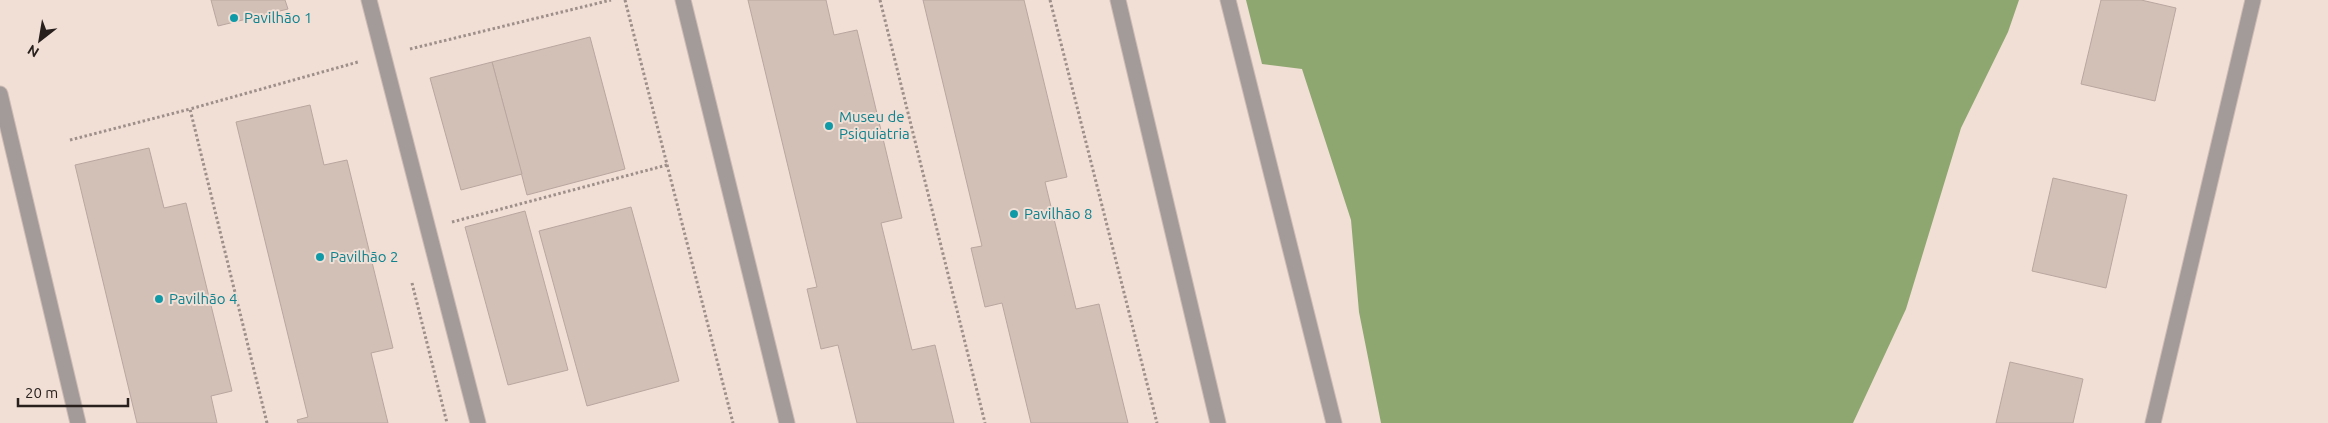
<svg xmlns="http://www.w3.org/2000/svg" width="2328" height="423" viewBox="0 0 2328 423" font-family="Ubuntu,sans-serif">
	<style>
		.forest { fill: #8ea770 }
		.building { fill: #d2c0b7; stroke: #b9a79f }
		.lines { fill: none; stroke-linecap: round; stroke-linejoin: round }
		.lane-casing { stroke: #cdbcb4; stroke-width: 17 }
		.street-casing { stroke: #cdbcb4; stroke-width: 17 }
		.path { stroke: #9d8f89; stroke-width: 3; stroke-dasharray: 2.5 2.5; stroke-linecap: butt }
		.lane { stroke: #a39a9a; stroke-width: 15 }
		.street { stroke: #a39a9a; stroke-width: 15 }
		.culture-dot { fill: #0f9aa8; stroke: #f1ded5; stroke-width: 2 }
		.labels { text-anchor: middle; stroke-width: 4; stroke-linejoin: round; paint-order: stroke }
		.culture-label { font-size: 15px; fill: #0d838f; stroke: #f1ded5; text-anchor: start }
	</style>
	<rect width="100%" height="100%" fill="#f1ded5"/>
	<polygon class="forest" points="1246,0 2019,0 2008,32 1961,128 1906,309 1853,423 1381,423 1359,312 1351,220 1302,69 1262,64"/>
	<g class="building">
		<polygon points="211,0 285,0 288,9 218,26"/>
		<polygon points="748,0 826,0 834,35 857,30 902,218 881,223 912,350 935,345 954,423 857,423 838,345 821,349 807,289 817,287"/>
		<polygon points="923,0 1024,0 1067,177 1045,182 1076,309 1099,304 1128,423 1031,423 1002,303 985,307 971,248 982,246"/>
		<polygon points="2101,0 2141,0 2176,8 2155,101 2081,84"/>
		<polygon points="590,37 625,169 527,195 492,62"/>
		<polygon points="492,62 522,174 461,190 430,78"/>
		<polygon points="310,105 324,165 347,160 393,348 371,353 388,423 298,423 297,420 308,417 236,122"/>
		<polygon points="149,148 164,208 186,203 232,391 211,396 217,423 137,423 75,165"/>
		<polygon points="2053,178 2127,195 2106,288 2032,271"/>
		<polygon points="631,207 679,381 587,406 539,231"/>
		<polygon points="525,211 568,370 508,385 465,227"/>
		<polygon points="2010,362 2083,379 2073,423 1996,423"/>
	</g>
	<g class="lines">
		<defs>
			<g id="lane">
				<polyline points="369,0 478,423"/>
				<polyline points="683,0 787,423"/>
				<polyline points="1118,0 1218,423"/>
				<polyline points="1228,0 1334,423"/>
				<polyline points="0,94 78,423"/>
			</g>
			<polyline id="street" points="2153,423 2253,0"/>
		</defs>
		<use href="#lane" class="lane-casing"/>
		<use href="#street" class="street-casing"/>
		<g class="path">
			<polyline points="625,0 733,423"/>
			<polyline points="880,0 985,423"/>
			<polyline points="1050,0 1157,423"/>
			<polyline points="410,49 611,0"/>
			<polyline points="70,140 190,109"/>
			<polyline points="452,222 667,165"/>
			<polyline points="412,283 447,423"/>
			<polyline points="267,423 190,109 358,62"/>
		</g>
		<use href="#lane" class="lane"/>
		<use href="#street" class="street"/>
	</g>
	<g class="culture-dot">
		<circle cx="234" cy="18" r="5"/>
		<circle cx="829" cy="126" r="5"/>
		<circle cx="1014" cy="214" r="5"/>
		<circle cx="320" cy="257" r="5"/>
		<circle cx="159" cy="299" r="5"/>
	</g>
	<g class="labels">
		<g class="culture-label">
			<text x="244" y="23">Pavilhão 1</text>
			<text x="839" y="122">Museu de<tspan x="839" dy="17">Psiquiatria</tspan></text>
			<text x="1024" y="219">Pavilhão 8</text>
			<text x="330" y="262">Pavilhão 2</text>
			<text x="169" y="304">Pavilhão 4</text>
		</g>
	</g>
	<g transform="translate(40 40) rotate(211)" stroke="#f1ded5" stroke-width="4" paint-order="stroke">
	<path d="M0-4L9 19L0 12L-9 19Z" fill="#27201d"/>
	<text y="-8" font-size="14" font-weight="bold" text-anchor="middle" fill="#27201d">N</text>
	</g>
	<path d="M18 398v8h110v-8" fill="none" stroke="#27201d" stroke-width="2.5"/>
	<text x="25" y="398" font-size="15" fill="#27201d" stroke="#f1ded5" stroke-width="4" paint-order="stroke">20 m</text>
</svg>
